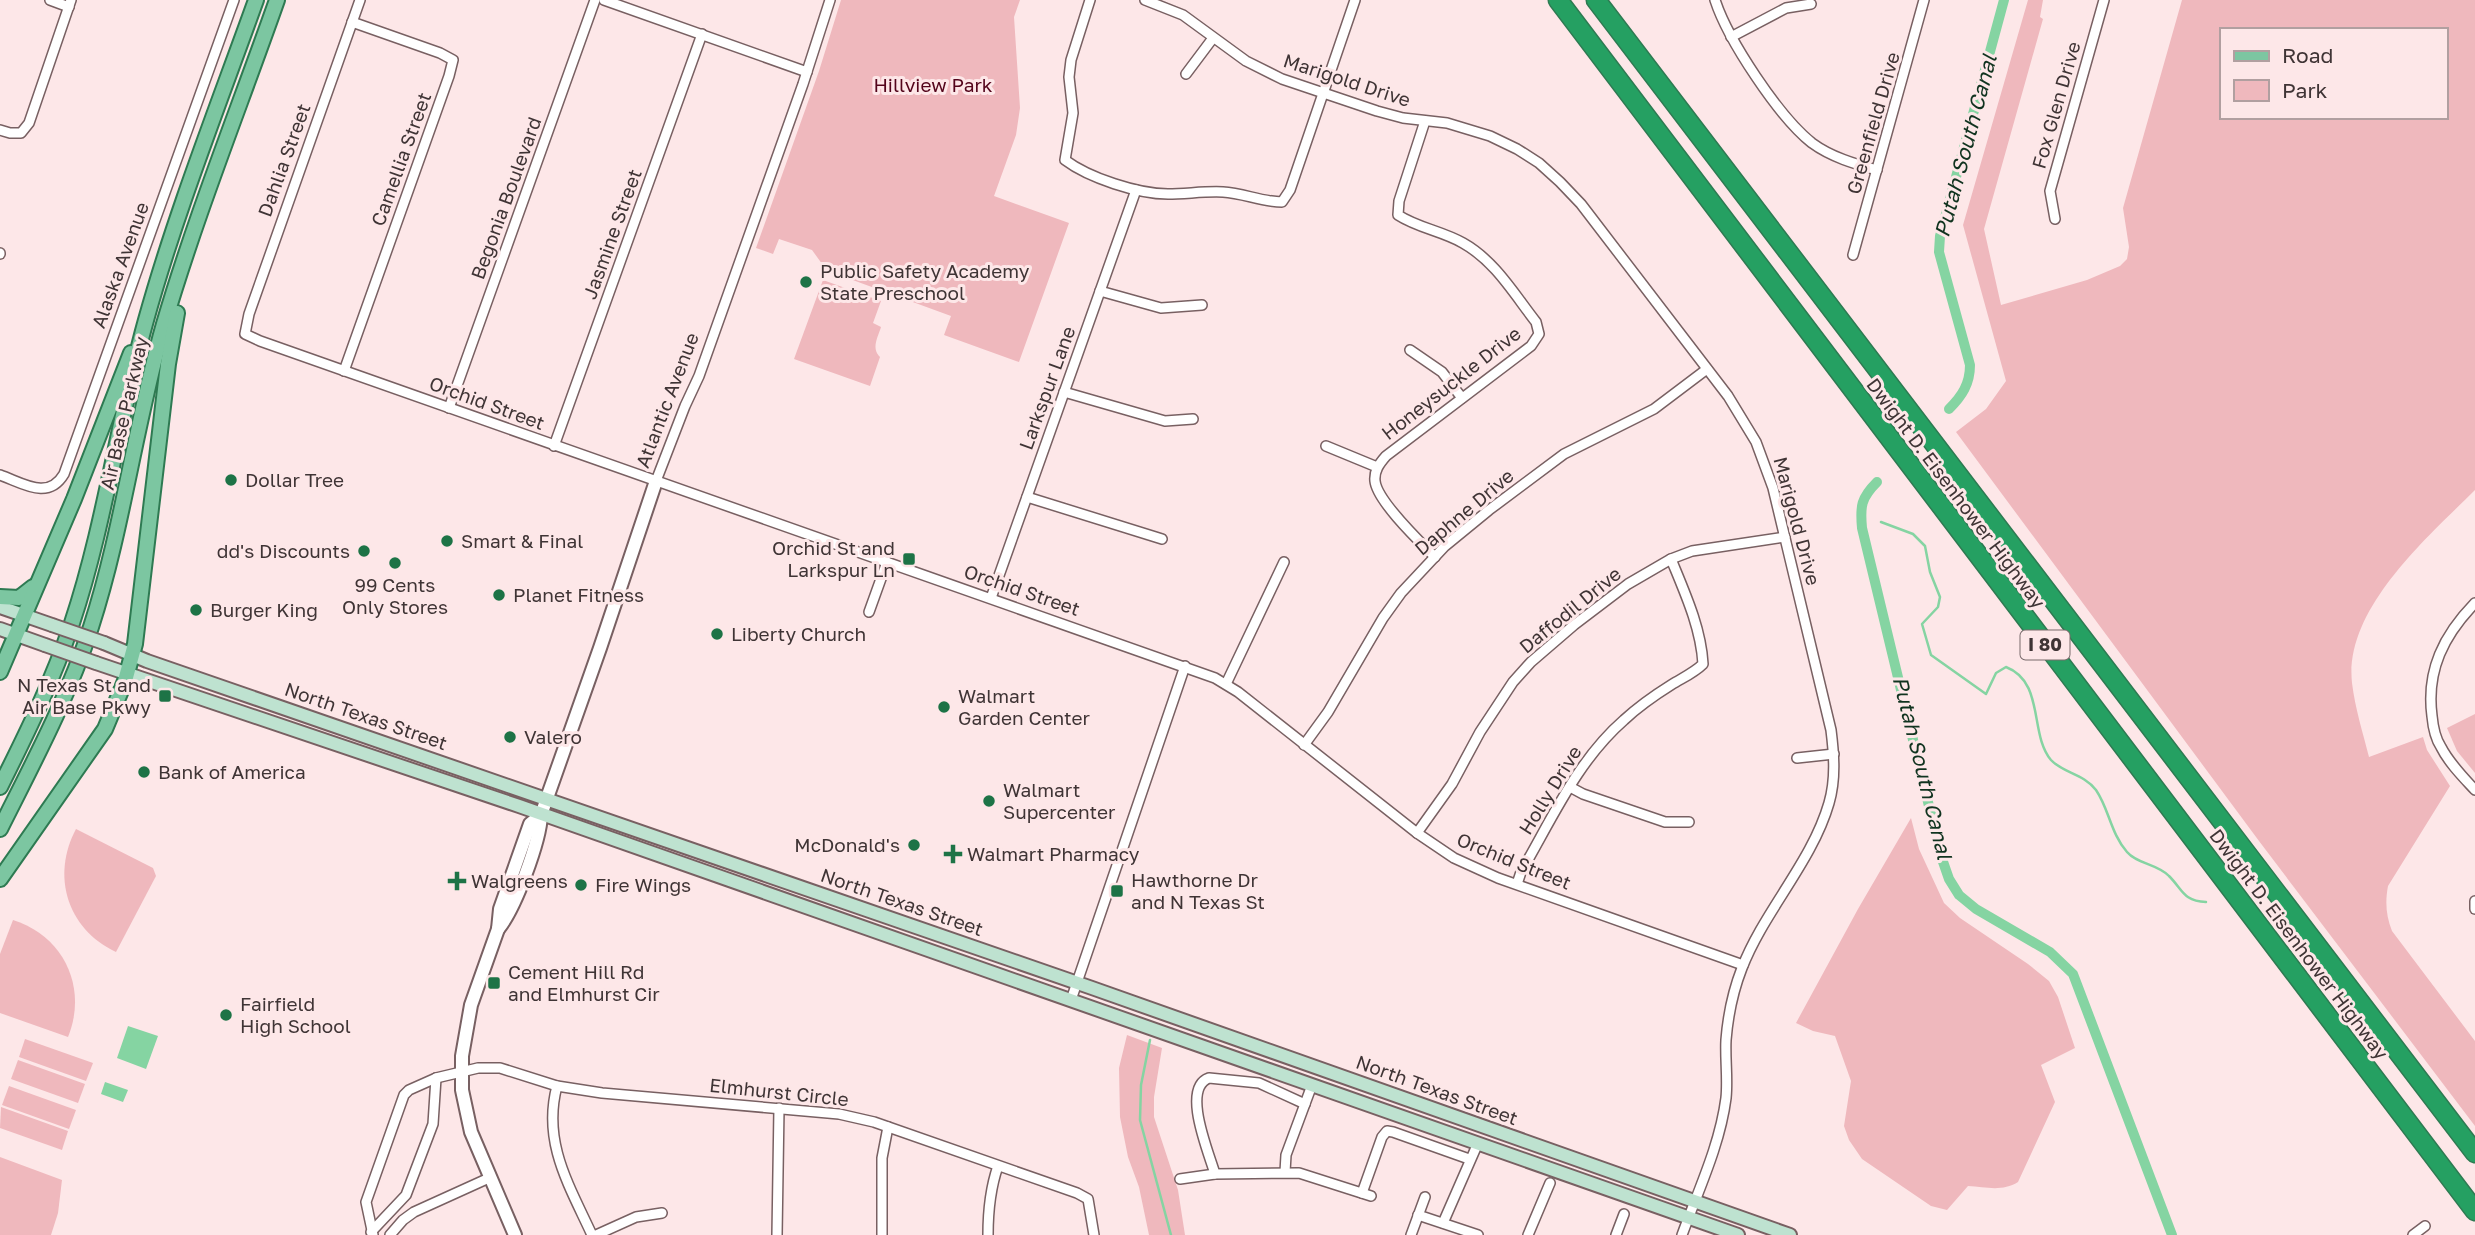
<svg xmlns="http://www.w3.org/2000/svg" width="2475" height="1235" viewBox="0 0 2475 1235" font-family="'Golos Text',sans-serif">
	<style>
		.green { fill: #efb8bd; fill-rule: evenodd }
		.water { fill: #85d4a2 }
		.lines { fill: none; stroke-linecap: round; stroke-linejoin: round }
		.stream { stroke: #85d4a2; stroke-width: 2.5 }
		.canal { stroke: #85d4a2; stroke-width: 10 }
		.minor-casing { stroke: #786062; stroke-width: 12 }
		.tertiary-casing { stroke: #786062; stroke-width: 16 }
		.secondary-casing { stroke: #786062; stroke-width: 16 }
		.primary-casing { stroke: #2e7a52; stroke-width: 18 }
		.motorway-casing { stroke: #2e7a52; stroke-width: 21 }
		.minor { stroke: #fff; stroke-width: 9 }
		.tertiary { stroke: #fff; stroke-width: 12 }
		.secondary { stroke: #bee2d0; stroke-width: 12 }
		.primary { stroke: #7cc6a1; stroke-width: 14 }
		.motorway { stroke: #25a062; stroke-width: 18 }
		.secondary-bridge-casing { stroke: #786062; stroke-width: 16; stroke-linecap: butt }
		.secondary-bridge { stroke: #bee2d0; stroke-width: 12 }
		.poi-dot { fill: #1d7346; stroke: #fde7e8; stroke-width: 2.5 }
		.labels { text-anchor: middle; stroke-width: 6; stroke-linejoin: round; paint-order: stroke }
		.shield { fill: #fde7e8; stroke: #786a6b; stroke-width: 2 }
		.shield-label { font-size: 18px; font-weight: bold; fill: #3f3435 }
		.street-label { font-size: 19px; fill: #3f3435; stroke: #fde7e8 }
		.park-label { font-size: 19px; fill: #54051c; stroke: #fde7e8 }
		.poi-label { font-size: 19px; fill: #3f3435; stroke: #fde7e8; text-anchor: start }
		.water-label { font-size: 21px; font-style: italic; fill: #10331f; stroke: #fde7e8 }
	</style>
	<rect width="100%" height="100%" fill="#fde7e8"/>
	<g class="green">
		<polygon points="841,0 1020,0 1014,17 1020,108 1016,135 994,196 1069,223 1019,362 944,335 951,316 839,275 825,268 812,250 779,239 773,254 756,248 819,71"/>
		<path d="M2028,0H2043L2040,17L2043,19L1984,229L2001,305L2087,280L2120,266L2127,259L2129,247L2123,208L2182,0H2475V490C2427,538 2344,609 2352,683C2355,708 2363,733 2369,757L2423,737L2427,750L2450,786L2388,886C2385,902 2386,916 2392,931L2475,1041V1126L2259,841L1956,432L1986,409L2006,381L1963,225ZM2221,30H2445V117H2221Z"/>
		<path d="M823,280L881,301L873,323L881,327C878,337 871,348 880,357L870,386L794,359Z"/>
		<polygon points="2475,714 2475,773 2457,751 2447,728"/>
		<path d="M1911,818L1919,849L1944,903L1960,918L2028,964L2049,981L2058,997L2075,1048L2041,1065L2055,1102L2018,1182C2002,1192 1986,1187 1968,1186L1947,1210L1931,1206L1862,1159L1849,1140L1844,1126L1851,1081L1835,1036L1813,1031L1796,1023L1858,909Z"/>
		<path d="M76,829L153,868L156,876L116,952C67,929 51,876 76,829Z"/>
		<path d="M13,920C64,936 88,988 68,1037L0,1013V954Z"/>
		<polygon points="1127,1035 1162,1048 1154,1097 1154,1117 1178,1190 1185,1235 1149,1235 1139,1187 1128,1157 1120,1117 1119,1068"/>
		<polygon points="25,1039 93,1063 86,1081 19,1057"/>
		<polygon points="18,1060 85,1084 78,1103 11,1079"/>
		<polygon points="9,1086 76,1110 69,1129 2,1105"/>
		<polygon points="1,1107 68,1131 62,1150 0,1128"/>
		<polygon points="0,1157 62,1180 58,1213 51,1235 0,1235"/>
	</g>
	<g class="water">
		<polygon points="128,1026 158,1036 146,1069 117,1058"/>
		<polygon points="105,1082 128,1090 123,1102 101,1094"/>
	</g>
	<g class="lines">
		<g class="stream">
			<path d="M1881,522L1913,534L1925,546L1930,572L1940,597L1938,607L1922,624L1931,655L1986,694L1996,673L2006,667C2045,682 2029,734 2051,760C2063,773 2084,774 2096,790C2109,809 2111,834 2127,852C2137,864 2158,864 2169,876C2183,890 2183,901 2206,902"/>
			<polyline points="1150,1040 1141,1085 1140,1120 1171,1235"/>
		</g>
		<g class="canal">
			<path d="M1949,409C1962,396 1970,384 1970,365L1939,252L1940,236L2004,0"/>
			<path d="M1877,482C1861,498 1860,506 1862,528L1941,856L1949,879L1959,895L1976,909L2050,952L2073,974L2172,1235"/>
		</g>
		<defs>
			<g id="minor">
				<polyline points="50,0 69,7"/>
				<polyline points="360,0 249,314 245,334 260,341 1215,678 1238,692 1417,833 1454,858 1498,878 1743,965"/>
				<polyline points="604,0 807,72"/>
				<path d="M1090,0L1071,60L1069,77L1073,113L1065,160C1089,178 1138,194 1168,194C1186,194 1205,191 1223,192C1243,193 1262,202 1282,202L1290,190L1355,0"/>
				<path d="M1145,0L1183,15L1246,61L1282,79L1377,111L1403,118L1447,123L1490,136L1517,149L1539,163L1560,182L1581,204L1728,396L1756,442L1773,488L1831,730C1834,754 1836,779 1829,803C1812,862 1764,911 1742,968C1733,991 1728,1015 1726,1040C1725,1059 1728,1079 1726,1098C1720,1145 1698,1191 1682,1235"/>
				<path d="M1715,0C1728,40 1779,117 1812,143C1831,157 1855,164 1877,170"/>
				<polyline points="1731,37 1786,8 1811,4"/>
				<polyline points="1186,74 1213,38"/>
				<path d="M1425,121L1399,201L1398,215C1418,228 1442,231 1463,243C1495,261 1514,294 1536,322L1539,334L1531,346L1386,456C1379,464 1374,471 1375,481C1377,501 1420,542 1435,557"/>
				<polyline points="0,130 10,133 21,133 29,123 71,0"/>
				<polyline points="2055,219 2050,191 2104,0"/>
				<polyline points="0,254 0,253"/>
				<polyline points="1853,255 1924,0"/>
				<polyline points="1100,291 1161,308 1202,305"/>
				<polyline points="1410,350 1442,372 1462,398"/>
				<polyline points="344,371 449,76 453,60 440,53 352,22"/>
				<polyline points="1064,392 1165,421 1193,419"/>
				<polyline points="449,408 595,0"/>
				<polyline points="554,446 702,34"/>
				<polyline points="1326,446 1377,467"/>
				<path d="M0,475C23,483 48,501 64,474L234,0"/>
				<polyline points="656,481 685,406 699,376 803,84 830,0"/>
				<polyline points="1027,497 1162,539"/>
				<polyline points="991,598 1136,190"/>
				<path d="M2475,603C2444,635 2426,670 2432,716C2433,727 2435,738 2441,747C2449,763 2463,777 2475,790"/>
				<polyline points="869,612 887,562"/>
				<polyline points="1226,684 1284,562"/>
				<polyline points="1304,745 1328,712 1383,618 1401,593 1445,546 1489,510 1564,454 1654,409 1707,369"/>
				<polyline points="1797,758 1834,754"/>
				<polyline points="1570,787 1583,794 1665,822 1689,822"/>
				<polyline points="1417,833 1452,784 1480,732 1513,682 1531,662 1574,625 1628,584 1671,559 1692,551 1785,537"/>
				<path d="M1517,884L1521,872C1552,819 1577,761 1624,720C1638,707 1655,695 1671,685C1682,678 1694,673 1703,664C1701,628 1685,593 1671,559"/>
				<polyline points="2475,901 2475,909"/>
				<polyline points="1071,1000 1185,666"/>
				<path d="M557,1086C542,1142 569,1185 592,1235"/>
				<polyline points="1285,1172 1286,1155 1312,1085"/>
				<path d="M1215,1174C1209,1153 1181,1088 1209,1078L1259,1083L1305,1104"/>
				<polyline points="1180,1179 1215,1174 1299,1173 1371,1196"/>
				<polyline points="1362,1193 1382,1137 1387,1131 1393,1132 1469,1159"/>
				<polyline points="1418,1215 1478,1235"/>
				<polyline points="1443,1223 1478,1143"/>
				<polyline points="371,1232 406,1195 433,1124 436,1078"/>
				<polyline points="373,1235 366,1202 404,1095 409,1090 436,1078 478,1068 500,1068 557,1086 602,1093 839,1114 874,1122 1077,1193 1088,1199 1094,1235"/>
				<polyline points="390,1235 403,1220 414,1212 489,1178"/>
				<polyline points="596,1235 636,1217 662,1213"/>
				<polyline points="777,1235 779,1108"/>
				<polyline points="882,1235 882,1158 888,1127"/>
				<path d="M988,1235C988,1211 990,1189 998,1166"/>
				<polyline points="1411,1235 1425,1197"/>
				<polyline points="1528,1235 1550,1183"/>
				<polyline points="1616,1235 1624,1214"/>
				<polyline points="2413,1235 2425,1226"/>
			</g>
			<g id="tertiary">
				<path d="M498,929C515,909 540,841 541,815L600,648L656,481"/>
				<polyline points="515,1235 471,1132 462,1090 462,1056 471,1005 498,929 500,909 530,824 541,815"/>
			</g>
			<g id="secondary">
				<polyline points="0,607 52,625"/>
				<polyline points="0,629 45,645"/>
				<polyline points="104,643 147,661 1092,988 1790,1235"/>
				<polyline points="96,663 519,806 1738,1235"/>
			</g>
			<g id="primary">
				<polyline points="0,597 19,598 33,587"/>
				<polyline points="0,672 74,499 131,353"/>
				<path d="M0,787C27,733 53,680 72,623C105,524 118,420 146,320C176,212 218,106 256,0"/>
				<path d="M0,829C33,763 68,698 91,627C123,528 135,424 164,324C196,215 239,108 277,0"/>
				<polyline points="0,879 105,729 125,681 135,644 168,364 177,313"/>
			</g>
			<g id="motorway">
				<polyline points="1558,0 2475,1211"/>
				<polyline points="1596,0 2475,1153"/>
			</g>
		</defs>
		<use href="#minor" class="minor-casing"/>
		<use href="#tertiary" class="tertiary-casing"/>
		<use href="#secondary" class="secondary-casing"/>
		<use href="#primary" class="primary-casing"/>
		<use href="#motorway" class="motorway-casing"/>
		<use href="#minor" class="minor"/>
		<use href="#tertiary" class="tertiary"/>
		<use href="#secondary" class="secondary"/>
		<use href="#primary" class="primary"/>
		<use href="#motorway" class="motorway"/>
		<defs>
			<g id="secondary-bridge">
				<polyline points="52,625 104,643"/>
				<polyline points="45,645 96,663"/>
			</g>
		</defs>
		<use href="#secondary-bridge" class="secondary-bridge-casing"/>
		<use href="#secondary-bridge" class="secondary-bridge"/>
	</g>
	<g class="poi-dot">
		<circle cx="806" cy="282" r="7"/>
		<circle cx="231" cy="480" r="7"/>
		<circle cx="447" cy="541" r="7"/>
		<circle cx="364" cy="551" r="7"/>
		<rect x="902" y="552" width="14" height="14" rx="3.5"/>
		<circle cx="395" cy="563" r="7"/>
		<circle cx="499" cy="595" r="7"/>
		<circle cx="196" cy="610" r="7"/>
		<circle cx="717" cy="634" r="7"/>
		<rect x="158" y="689" width="14" height="14" rx="3.5"/>
		<circle cx="944" cy="707" r="7"/>
		<circle cx="510" cy="737" r="7"/>
		<circle cx="144" cy="772" r="7"/>
		<circle cx="989" cy="801" r="7"/>
		<circle cx="914" cy="845" r="7"/>
		<path d="M949.5 843.5h7v7h7v7h-7v7h-7v-7h-7v-7h7z"/>
		<path d="M453.5 870.5h7v7h7v7h-7v7h-7v-7h-7v-7h7z"/>
		<circle cx="581" cy="885" r="7"/>
		<rect x="1110" y="884" width="14" height="14" rx="3.5"/>
		<rect x="487" y="976" width="14" height="14" rx="3.5"/>
		<circle cx="226" cy="1015" r="7"/>
	</g>
	<g class="labels">
		<rect class="shield" x="2020.5" y="630.5" width="49" height="29" rx="5"/>
		<g class="shield-label">
			<text x="2045" y="651">I 80</text>
		</g>
		<g class="street-label">
			<text transform="translate(1347 80) rotate(18)" y="7">Marigold Drive</text>
			<text transform="translate(2056 105) rotate(-74)" y="7">Fox Glen Drive</text>
			<text transform="translate(1873 123) rotate(-74)" y="7">Greenfield Drive</text>
			<text transform="translate(401 159) rotate(-70)" y="7">Camellia Street</text>
			<text transform="translate(284 160) rotate(-70)" y="7">Dahlia Street</text>
			<text transform="translate(506 198) rotate(-70)" y="7">Begonia Boulevard</text>
			<text transform="translate(612 234) rotate(-70)" y="7">Jasmine Street</text>
			<text transform="translate(120 265) rotate(-70)" y="7">Alaska Avenue</text>
			<text transform="translate(1451 383) rotate(-38)" y="7">Honeysuckle Drive</text>
			<text transform="translate(1047 388) rotate(-70)" y="7">Larkspur Lane</text>
			<text transform="translate(667 400) rotate(-69)" y="7">Atlantic Avenue</text>
			<text transform="translate(487 403) rotate(20)" y="7">Orchid Street</text>
			<text transform="translate(124 413) rotate(-77)" y="7">Air Base Parkway</text>
			<text transform="translate(1956 493) rotate(53)" y="7">Dwight D. Eisenhower Highway</text>
			<text transform="translate(1464 512) rotate(-40)" y="7">Daphne Drive</text>
			<text transform="translate(1797 521) rotate(75)" y="7">Marigold Drive</text>
			<text transform="translate(1022 590) rotate(19)" y="7">Orchid Street</text>
			<text transform="translate(1570 610) rotate(-39)" y="7">Daffodil Drive</text>
			<text transform="translate(366 716) rotate(19)" y="7">North Texas Street</text>
			<text transform="translate(1550 790) rotate(-58)" y="7">Holly Drive</text>
			<text transform="translate(1514 861) rotate(22)" y="7">Orchid Street</text>
			<text transform="translate(902 902) rotate(19)" y="7">North Texas Street</text>
			<text transform="translate(2299 944) rotate(53)" y="7">Dwight D. Eisenhower Highway</text>
			<text transform="translate(1437 1090) rotate(20)" y="7">North Texas Street</text>
			<text transform="translate(779 1092) rotate(6)" y="7">Elmhurst Circle</text>
		</g>
		<g class="park-label">
			<text x="933" y="92">Hillview Park</text>
		</g>
		<g class="poi-label">
			<text x="820" y="278">Public Safety Academy<tspan x="820" dy="22">State Preschool</tspan></text>
			<text x="245" y="487">Dollar Tree</text>
			<text x="461" y="548">Smart &amp; Final</text>
			<text x="895" y="555" text-anchor="end">Orchid St and<tspan x="895" dy="22">Larkspur Ln</tspan></text>
			<text x="350" y="558" text-anchor="end">dd's Discounts</text>
			<text x="395" y="592" text-anchor="middle">99 Cents<tspan x="395" dy="22">Only Stores</tspan></text>
			<text x="513" y="602">Planet Fitness</text>
			<text x="210" y="617">Burger King</text>
			<text x="731" y="641">Liberty Church</text>
			<text x="151" y="692" text-anchor="end">N Texas St and<tspan x="151" dy="22">Air Base Pkwy</tspan></text>
			<text x="958" y="703">Walmart<tspan x="958" dy="22">Garden Center</tspan></text>
			<text x="524" y="744">Valero</text>
			<text x="158" y="779">Bank of America</text>
			<text x="1003" y="797">Walmart<tspan x="1003" dy="22">Supercenter</tspan></text>
			<text x="900" y="852" text-anchor="end">McDonald's</text>
			<text x="967" y="861">Walmart Pharmacy</text>
			<text x="1131" y="887">Hawthorne Dr<tspan x="1131" dy="22">and N Texas St</tspan></text>
			<text x="471" y="888">Walgreens</text>
			<text x="595" y="892">Fire Wings</text>
			<text x="508" y="979">Cement Hill Rd<tspan x="508" dy="22">and Elmhurst Cir</tspan></text>
			<text x="240" y="1011">Fairfield<tspan x="240" dy="22">High School</tspan></text>
		</g>
		<g class="water-label">
			<text transform="translate(1966 146) rotate(-75)" y="7">Putah South Canal</text>
			<text transform="translate(1922 768) rotate(76)" y="7">Putah South Canal</text>
		</g>
	</g>
	<rect x="2220" y="28" width="228" height="91" fill="#fde7e8" stroke="#b19fa0" stroke-width="2"/>
	<rect x="2234" y="51" width="35" height="10" fill="#7cc6a1" stroke="#b19fa0" stroke-width="2"/>
	<text x="2282" y="63" font-size="21" fill="#3f3435">Road</text>
	<rect x="2234" y="80" width="35" height="21" fill="#efb8bd" stroke="#b19fa0" stroke-width="2"/>
	<text x="2282" y="98" font-size="21" fill="#3f3435">Park</text>
</svg>
